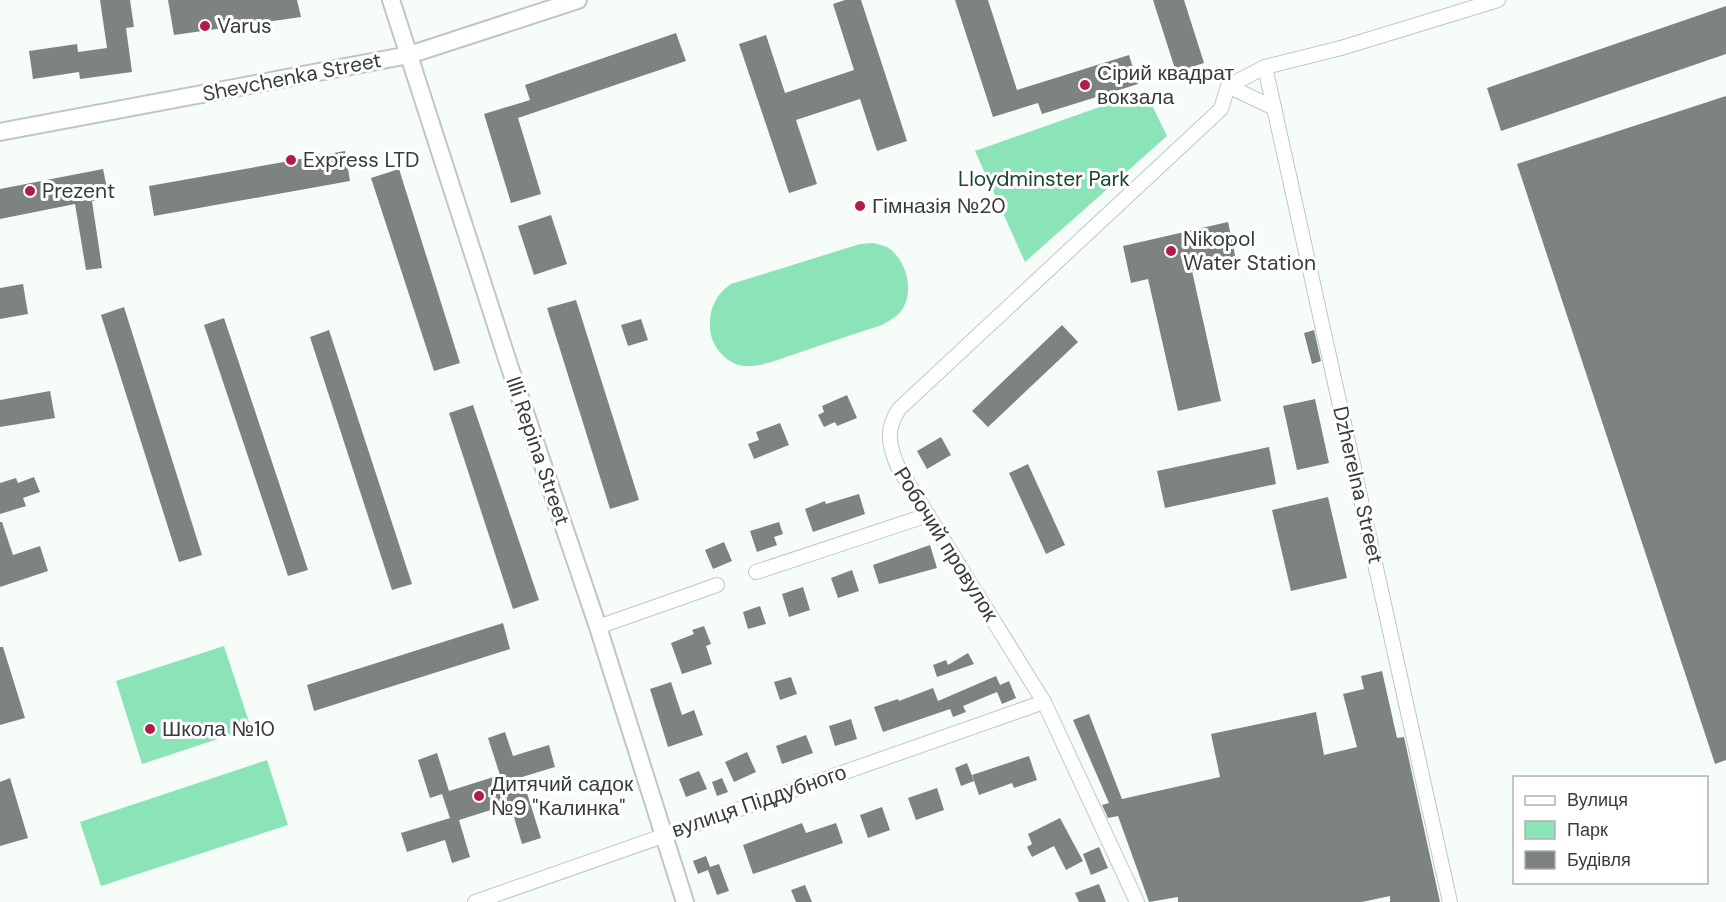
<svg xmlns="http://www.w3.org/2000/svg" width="1726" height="902" viewBox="0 0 1726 902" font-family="'DM Sans',sans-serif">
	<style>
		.green { fill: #8be4b8 }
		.building { fill: #7d8380 }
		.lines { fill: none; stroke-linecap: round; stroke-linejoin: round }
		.minor-casing { stroke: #c0c7c3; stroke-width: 16 }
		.tertiary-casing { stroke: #c0c7c3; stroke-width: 20 }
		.minor { stroke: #fff; stroke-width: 14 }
		.tertiary { stroke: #fff; stroke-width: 16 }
		.poi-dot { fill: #b01d47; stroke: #fff; stroke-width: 2 }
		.labels { text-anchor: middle; stroke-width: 6; stroke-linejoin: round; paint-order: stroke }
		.poi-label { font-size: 21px; fill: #393b3a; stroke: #fff; text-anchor: start }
		.street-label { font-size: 21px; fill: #393b3a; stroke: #fff }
		.park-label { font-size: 21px; fill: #1a4330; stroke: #fff }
	</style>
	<rect width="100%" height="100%" fill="#f6fdf9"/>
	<g class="green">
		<polygon points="1145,91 1167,136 1025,262 975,151"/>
		<path d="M873,243C877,244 883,245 887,247C907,259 915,293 901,311C897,317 888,321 882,325C854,334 826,343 798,353C781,358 763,367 744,366C726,364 710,345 710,327C709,309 716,294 731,284L860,244Z"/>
		<polygon points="224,646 251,728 142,764 116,681"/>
		<polygon points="267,760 288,825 101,886 80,822"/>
	</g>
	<g class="building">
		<polygon points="100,0 130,0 134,27 126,28 132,72 80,79 79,72 33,79 29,51 77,44 78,52 107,48"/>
		<polygon points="168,0 297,0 301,17 174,35"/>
		<polygon points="845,0 861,0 907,141 877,151 860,99 796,120 817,184 789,193 739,44 766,35 785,93 854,70 833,4"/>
		<polygon points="955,0 988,0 1017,90 1129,55 1138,84 1042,114 1038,103 993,117"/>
		<polygon points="1153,0 1184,0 1204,63 1176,72"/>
		<polygon points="1726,6 1726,54 1501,131 1487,88"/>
		<polygon points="676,33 686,61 518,118 541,194 511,203 484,114 530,100 525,85"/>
		<polygon points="1726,96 1726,760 1715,764 1517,164"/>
		<polygon points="345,151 350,181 154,216 149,186"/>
		<polygon points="103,169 109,198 92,201 102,268 86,270 75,204 0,219 0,189"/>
		<polygon points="399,169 460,363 434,371 371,178"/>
		<polygon points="551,215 567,264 534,275 518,226"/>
		<polygon points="1228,222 1236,260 1192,271 1221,401 1178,411 1148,279 1131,283 1123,246"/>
		<polygon points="23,284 28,314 0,319 0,288"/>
		<polygon points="576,300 639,500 610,509 547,308"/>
		<polygon points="124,307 202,555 179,562 101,315"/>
		<polygon points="224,318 308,570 288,576 204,325"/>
		<polygon points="641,319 648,340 628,346 621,325"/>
		<polygon points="1062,325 1078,342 988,427 972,411"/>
		<polygon points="329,330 412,584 392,590 310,337"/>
		<polygon points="1314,330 1321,361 1312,364 1304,333"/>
		<polygon points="50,391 55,418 0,427 0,400"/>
		<polygon points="847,395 857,418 837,426 835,422 824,427 818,415 824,412 822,406"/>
		<polygon points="1315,399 1329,463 1297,470 1283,406"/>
		<polygon points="473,405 539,600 513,609 449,413"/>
		<polygon points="780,423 789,445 754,459 748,444 759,440 756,432"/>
		<polygon points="941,437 951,455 927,469 917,451"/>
		<polygon points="1269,447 1276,484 1165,508 1157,471"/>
		<polygon points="1028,464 1065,545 1046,554 1009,473"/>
		<polygon points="34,477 40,492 23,498 26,506 0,514 0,483 16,478 18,483"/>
		<polygon points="859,494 865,514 813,532 805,509 825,501 826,504"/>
		<polygon points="1328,497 1347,578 1291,591 1272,510"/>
		<polygon points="0,522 2,522 13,555 40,546 48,571 0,587"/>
		<polygon points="779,522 783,534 774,537 777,545 757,552 750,531"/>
		<polygon points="724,542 732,561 713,569 705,550"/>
		<polygon points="930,545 937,568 879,584 873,565"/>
		<polygon points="852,570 859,591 838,598 831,578"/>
		<polygon points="803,587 810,610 789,617 782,594"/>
		<polygon points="760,606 766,624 748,629 743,612"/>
		<polygon points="503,623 510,649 314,711 307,685"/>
		<polygon points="704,626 711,644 706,646 712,664 682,674 671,643 694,634 692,630"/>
		<polygon points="0,647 3,647 25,718 0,725"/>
		<polygon points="968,653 974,664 937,677 933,665 946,660 948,665"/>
		<polygon points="1382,671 1397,738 1404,737 1440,902 1390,902 1390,896 1362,902 1178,902 1178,897 1149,902 1118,816 1108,818 1102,805 1109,803 1073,720 1089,714 1122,799 1220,777 1211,734 1316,712 1324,755 1357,747 1343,694 1364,689 1361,676"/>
		<polygon points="996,676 1000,685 1009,681 1016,698 1002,704 997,692 963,706 966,712 953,717 950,709 883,732 874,707 898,699 899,701 933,688 938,701"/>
		<polygon points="791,677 797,694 780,700 774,682"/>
		<polygon points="671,682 682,715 694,710 703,735 668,747 650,689"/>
		<polygon points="851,719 857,739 835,746 829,726"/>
		<polygon points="505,732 513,756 549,745 555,767 522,777 541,838 522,844 510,804 459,820 470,857 452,863 445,840 407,852 401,833 450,818 442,794 430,798 418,760 437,753 449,791 500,775 488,738"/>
		<polygon points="806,735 813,753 782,764 776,746"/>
		<polygon points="747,752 756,772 734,782 725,762"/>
		<polygon points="1029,756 1037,780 1014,788 1012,783 979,795 972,775"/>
		<polygon points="967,763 974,781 961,786 955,768"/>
		<polygon points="699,771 707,789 686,797 679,779"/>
		<polygon points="10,778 28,838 0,846 0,782"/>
		<polygon points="722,778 728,792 717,796 712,782"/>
		<polygon points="937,788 944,810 916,820 908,798"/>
		<polygon points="882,807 890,830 868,838 860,815"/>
		<polygon points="1060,818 1083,861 1066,870 1054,846 1032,857 1027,847 1032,844 1028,834"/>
		<polygon points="802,823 806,833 836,823 843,843 753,874 743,845"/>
		<polygon points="1099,847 1108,868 1091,875 1083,854"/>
		<polygon points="706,856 710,867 719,864 729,891 717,895 708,870 698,874 693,861"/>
		<polygon points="1099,884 1106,902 1079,902 1075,893"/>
		<polygon points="805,885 812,902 796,902 791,890"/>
	</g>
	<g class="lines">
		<defs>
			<g id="minor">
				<polyline points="1265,67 1450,902"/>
				<polyline points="1228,86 1274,108"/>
				<polyline points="756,572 928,515"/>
				<polyline points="598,627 717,585"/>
				<polyline points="475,902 1044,702"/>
				<path d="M1137,902L1044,702L898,467C889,446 885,430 899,409L1221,109L1228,86L1265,67L1341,48L1498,0"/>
			</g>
			<g id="tertiary">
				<polyline points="391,0 509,365 598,627 685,902"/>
				<polyline points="0,132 409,55 578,0"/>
			</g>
		</defs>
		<use href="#minor" class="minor-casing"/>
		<use href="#tertiary" class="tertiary-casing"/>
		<use href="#minor" class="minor"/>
		<use href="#tertiary" class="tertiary"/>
	</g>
	<g class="poi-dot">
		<circle cx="205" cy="26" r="6"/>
		<circle cx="1085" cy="85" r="6"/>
		<circle cx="291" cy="160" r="6"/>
		<circle cx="30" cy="191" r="6"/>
		<circle cx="860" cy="206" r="6"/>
		<circle cx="1171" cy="251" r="6"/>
		<circle cx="150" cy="729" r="6"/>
		<circle cx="479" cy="796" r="6"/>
	</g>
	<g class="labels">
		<g class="poi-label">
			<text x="217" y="33">Varus</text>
			<text x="1097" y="80">Сірий квадрат<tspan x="1097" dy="24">вокзала</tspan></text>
			<text x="303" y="167">Express LTD</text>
			<text x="42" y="198">Prezent</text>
			<text x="872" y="213">Гімназія №20</text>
			<text x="1183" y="246">Nikopol<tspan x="1183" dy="24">Water Station</tspan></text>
			<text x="162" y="736">Школа №10</text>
			<text x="491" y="791">Дитячий садок<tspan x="491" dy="24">№9 "Калинка"</tspan></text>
		</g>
		<g class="street-label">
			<text transform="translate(292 77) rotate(-11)" y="7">Shevchenka Street</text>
			<text transform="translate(538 451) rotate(71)" y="7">Illi Repina Street</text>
			<text transform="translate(1358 485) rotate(77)" y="7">Dzherelna Street</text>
			<text transform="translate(946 544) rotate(58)" y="7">Робочий провулок</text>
			<text transform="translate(759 801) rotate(-19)" y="7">вулиця Піддубного</text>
		</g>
		<g class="park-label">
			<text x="1044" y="186">Lloydminster Park</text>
		</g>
	</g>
	<rect x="1513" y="776" width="195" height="108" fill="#ffffff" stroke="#b0b1b0" stroke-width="1.5"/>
	<rect x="1525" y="796" width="30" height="9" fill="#ffffff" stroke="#b0b1b0" stroke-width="1.5"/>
	<text x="1567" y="806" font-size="18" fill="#393b3a">Вулиця</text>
	<rect x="1525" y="821" width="30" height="18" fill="#8be4b8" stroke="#b0b1b0" stroke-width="1.5"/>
	<text x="1567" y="836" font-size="18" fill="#393b3a">Парк</text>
	<rect x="1525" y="851" width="30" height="18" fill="#7d8380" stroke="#b0b1b0" stroke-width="1.5"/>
	<text x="1567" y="866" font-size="18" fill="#393b3a">Будівля</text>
</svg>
